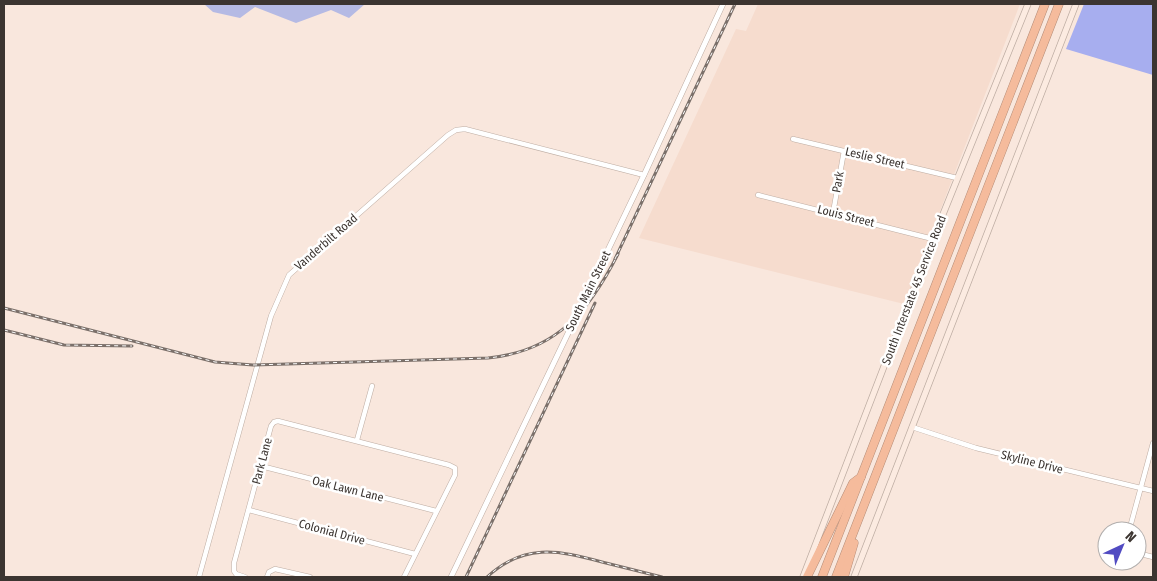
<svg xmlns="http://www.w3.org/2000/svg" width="1157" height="581" viewBox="0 0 1157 581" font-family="'Fira Sans Condensed',sans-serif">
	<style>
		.built { fill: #f6dcce }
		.green { fill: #b5bae4 }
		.forest { fill: #a7aeef }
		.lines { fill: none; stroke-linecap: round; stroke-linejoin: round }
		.minor-casing { stroke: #beada3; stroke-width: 5.5 }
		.tertiary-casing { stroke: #beada3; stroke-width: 6 }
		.secondary-casing { stroke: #beada3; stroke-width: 7 }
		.motorway-casing { stroke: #b48c77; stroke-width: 9 }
		.minor { stroke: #fff; stroke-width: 4.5 }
		.tertiary { stroke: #fff; stroke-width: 5 }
		.secondary { stroke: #fcebe1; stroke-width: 5.5 }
		.motorway { stroke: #f5bb9c; stroke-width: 8 }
		.rail-casing { stroke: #7b706a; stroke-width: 3 }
		.rail { stroke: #fff; stroke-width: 1; stroke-dasharray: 4; stroke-linecap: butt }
		.labels { text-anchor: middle; stroke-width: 5; stroke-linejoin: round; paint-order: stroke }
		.street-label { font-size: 12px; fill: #3c3531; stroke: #fff }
	</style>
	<rect width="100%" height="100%" fill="#f9e7dd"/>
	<polygon class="built" points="758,4 1020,4 904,304 639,238 736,29 746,31"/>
	<polygon class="green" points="204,4 365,4 349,18 331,10 296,23 255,7 240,18 213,12"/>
	<polygon class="forest" points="1084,4 1153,4 1153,75 1066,49"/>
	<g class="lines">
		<defs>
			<g id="minor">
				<polyline points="793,139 957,178"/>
				<polyline points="758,195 933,239"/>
				<polyline points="833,213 844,151"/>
				<polyline points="912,427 976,448 1153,491"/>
				<polyline points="357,440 372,386"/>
				<polyline points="261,466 436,511"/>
				<polyline points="249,510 415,554"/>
				<polyline points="1129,531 1153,443"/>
				<polyline points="1137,553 1153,557"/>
				<polyline points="199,577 271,316 289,275 448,135 456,130 465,129 644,175"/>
				<polyline points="245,577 236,574 234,571 234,563 271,426 274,422 278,421 449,465 455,468 455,475 404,577"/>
				<polyline points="267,577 269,572 275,569 310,577"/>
			</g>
			<polyline id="tertiary" points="451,577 644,175 723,4"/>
			<g id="secondary">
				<polyline points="803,577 933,239 1028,4"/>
				<polyline points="854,577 1076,4"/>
			</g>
			<g id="motorway">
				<polyline points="807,577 853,483 861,477"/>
				<polyline points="822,577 1045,4"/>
				<polyline points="836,577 1059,4"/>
				<polyline points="844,577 854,543"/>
			</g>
		</defs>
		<use href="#minor" class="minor-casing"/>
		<use href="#tertiary" class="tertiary-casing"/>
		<use href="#secondary" class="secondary-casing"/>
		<use href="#motorway" class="motorway-casing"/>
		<use href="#minor" class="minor"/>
		<use href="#tertiary" class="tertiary"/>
		<use href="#secondary" class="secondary"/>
		<use href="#motorway" class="motorway"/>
		<defs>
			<g id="rail">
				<polyline points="615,259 735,4"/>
				<path d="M4,308L215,362L253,365L488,358C557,351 589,311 618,254"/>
				<polyline points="4,330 64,345 132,346"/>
				<polyline points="466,577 595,303"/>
				<path d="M487,577C524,543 558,550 602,562C622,567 642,572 662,577"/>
			</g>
		</defs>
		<use href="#rail" class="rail-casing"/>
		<use href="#rail" class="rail"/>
	</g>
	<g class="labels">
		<g class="street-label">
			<text transform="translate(875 158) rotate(13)" y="4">Leslie Street</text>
			<text transform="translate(838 182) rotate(-80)" y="4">Park</text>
			<text transform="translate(846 216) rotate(14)" y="4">Louis Street</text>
			<text transform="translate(326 242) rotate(-41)" y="4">Vanderbilt Road</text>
			<text transform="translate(914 290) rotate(-69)" y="4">South Interstate 45 Service Road</text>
			<text transform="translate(588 291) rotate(-64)" y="4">South Main Street</text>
			<text transform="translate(262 461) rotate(-75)" y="4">Park Lane</text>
			<text transform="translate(1032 462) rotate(14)" y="4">Skyline Drive</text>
			<text transform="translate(348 489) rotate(14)" y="4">Oak Lawn Lane</text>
			<text transform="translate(332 532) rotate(15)" y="4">Colonial Drive</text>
		</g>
	</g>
	<rect width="1157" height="581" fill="none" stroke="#3c3531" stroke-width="10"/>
	<g transform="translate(1122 546) rotate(44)"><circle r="24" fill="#ffffff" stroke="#b1aead"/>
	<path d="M0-4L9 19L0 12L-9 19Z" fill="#514bc2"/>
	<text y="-8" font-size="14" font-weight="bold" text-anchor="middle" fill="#3c3531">N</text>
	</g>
</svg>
